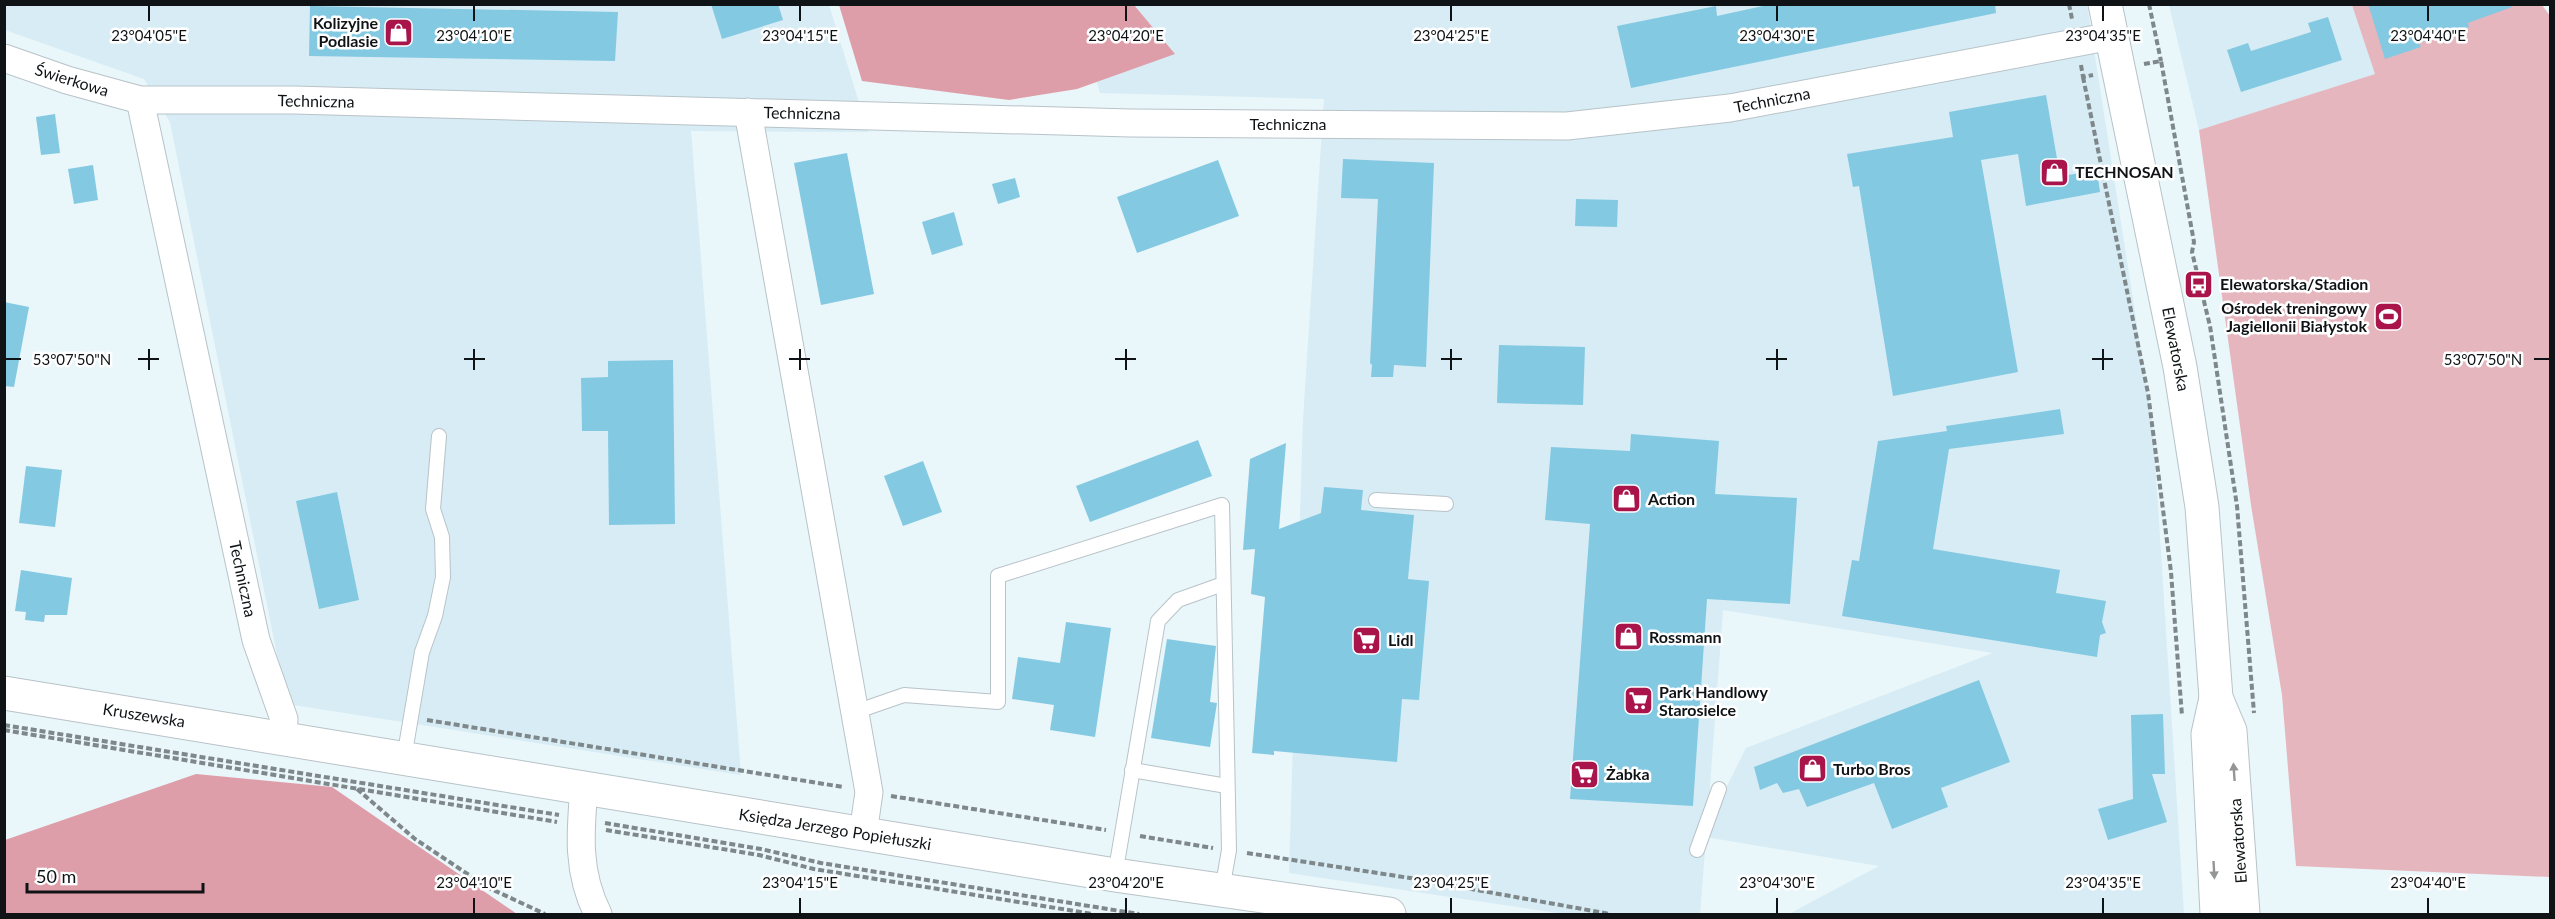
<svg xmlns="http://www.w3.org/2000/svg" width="2555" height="919" viewBox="0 0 2555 919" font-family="Lato,sans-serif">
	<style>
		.built { fill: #d7ecf4; fill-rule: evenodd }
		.green { fill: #e6b6be }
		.forest { fill: #de9ea9 }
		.building { fill: #84c9e2 }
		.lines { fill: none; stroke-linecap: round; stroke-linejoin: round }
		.service-casing { stroke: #b8c3c8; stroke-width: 16 }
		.minor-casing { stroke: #b8c3c8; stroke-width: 29 }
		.tertiary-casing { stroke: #b8c3c8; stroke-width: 35 }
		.path { stroke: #7e878a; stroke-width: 4; stroke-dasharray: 6 3; stroke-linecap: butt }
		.service { stroke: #fff; stroke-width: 14 }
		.minor { stroke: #fff; stroke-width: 27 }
		.tertiary { stroke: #fff; stroke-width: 33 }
		.oneway { fill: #939596 }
		.ticks { fill: none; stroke: #0f1315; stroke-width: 2 }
		.labels { text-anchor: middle; stroke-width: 5; stroke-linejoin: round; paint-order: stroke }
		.poi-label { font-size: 16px; font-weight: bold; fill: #0f1315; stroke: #fff; text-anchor: start }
		.street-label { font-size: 16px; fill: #0f1315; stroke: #fff }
		.ticks-label { font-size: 15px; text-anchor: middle; fill: #0f1315; stroke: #fff; stroke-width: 5; stroke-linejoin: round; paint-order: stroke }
	</style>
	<rect width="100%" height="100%" fill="#e9f6fa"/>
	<g class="built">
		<polygon points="5,4 829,5 868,132 691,131 741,775 287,704 170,122 144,79 5,30"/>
		<path d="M1074,5H2087L2153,428L2184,914H1789L1879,866L1706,837L1700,914H1564L1289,873L1303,420L1324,99L1100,93ZM1723,610L1993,653L1746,748L1707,826Z"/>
		<polygon points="2169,5 2352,5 2375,74 2199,130"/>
	</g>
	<polygon class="green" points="2352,5 2542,5 2550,16 2550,877 2296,866 2282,695 2251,505 2199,130 2375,74"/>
	<g class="forest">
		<polygon points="839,5 1134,5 1175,54 1077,89 1009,100 862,81"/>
		<polygon points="196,774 332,787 517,914 5,914 5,840"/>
	</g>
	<g class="building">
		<polygon points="711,4 778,4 783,20 722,39"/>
		<polygon points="1772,4 1995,4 1996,13 1631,88 1617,26 1716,6 1717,16"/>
		<polygon points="2368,4 2512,4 2512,7 2468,23 2469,27 2419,43 2421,47 2385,59"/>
		<polygon points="310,6 618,12 615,61 309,56"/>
		<polygon points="2328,17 2342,60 2241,92 2227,50 2248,43 2251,51 2311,32 2308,23"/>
		<polygon points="2046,95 2060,176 2097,171 2100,192 2026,206 2018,154 1981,160 2018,372 1893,396 1859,186 1853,187 1847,154 1953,137 1949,112"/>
		<polygon points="55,114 60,153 41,155 36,117"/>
		<polygon points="847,153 874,294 821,305 794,163"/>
		<polygon points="1343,159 1434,163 1426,367 1394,365 1393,377 1371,377 1372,365 1370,363 1378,199 1341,198"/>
		<polygon points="1218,160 1239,216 1137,253 1117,197"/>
		<polygon points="93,165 98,200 74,204 68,169"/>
		<polygon points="1015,178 1020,197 998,204 992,184"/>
		<polygon points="1576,199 1618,200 1617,227 1575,226"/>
		<polygon points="954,212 963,245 932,255 922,222"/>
		<polygon points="4,302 29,307 14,387 4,386"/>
		<polygon points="1499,345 1585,347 1583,405 1497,403"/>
		<polygon points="673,360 675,524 609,525 608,431 582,431 581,378 608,377 608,361"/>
		<polygon points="2060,409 2064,434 1949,449 1933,549 2060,570 2056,593 2106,601 2102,622 2106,633 2100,635 2097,657 1842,616 1852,560 1859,561 1878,441 1947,431 1946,426"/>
		<polygon points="1631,434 1719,441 1715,494 1797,498 1790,604 1707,599 1693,806 1570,799 1590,524 1545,520 1551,447 1630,451"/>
		<polygon points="1198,440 1212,476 1090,522 1076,486"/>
		<polygon points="1286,443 1279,529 1321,513 1324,487 1363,490 1361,510 1414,515 1408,579 1429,581 1419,700 1402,699 1397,762 1274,751 1274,755 1252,753 1265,597 1251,594 1255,549 1243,550 1250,459"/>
		<polygon points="923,461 942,512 903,526 884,476"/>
		<polygon points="26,466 62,470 55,527 19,523"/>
		<polygon points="337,492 359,600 319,609 296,501"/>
		<polygon points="21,570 72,578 67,615 45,615 44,622 25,620 26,612 15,611"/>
		<polygon points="1066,622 1111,628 1095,737 1050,730 1054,705 1012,699 1018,657 1060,663"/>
		<polygon points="1167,639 1216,646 1210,702 1217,703 1210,747 1151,738"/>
		<polygon points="1979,680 2010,762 1941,788 1948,807 1892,829 1874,783 1807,807 1799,789 1783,793 1777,783 1760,790 1754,767"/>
		<polygon points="2163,714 2165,774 2152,774 2167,822 2108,840 2098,809 2133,799 2131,715"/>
	</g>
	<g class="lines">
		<defs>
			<g id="service">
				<polyline points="1376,500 1446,504"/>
				<polyline points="855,712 904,695 998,702 998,576 1222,505 1229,850 1222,890"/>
				<polyline points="404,758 422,652 435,616 443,577 442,537 433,509 439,436"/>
				<polyline points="1132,770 1227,786"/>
				<polyline points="1697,850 1719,789"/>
				<polyline points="1115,875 1158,621 1178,600 1223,584"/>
			</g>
			<g id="minor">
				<polyline points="4,58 67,80 140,100 294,100 1130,123 1567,126 1730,108 2112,36"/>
				<polyline points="140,100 256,640 284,719 283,738"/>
				<polyline points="748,112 869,792 863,834"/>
				<path d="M584,788C580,833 577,873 598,914"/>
			</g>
			<g id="tertiary">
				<polyline points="2105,4 2180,367 2202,507 2216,698 2208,734 2217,914"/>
				<polyline points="4,693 1115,875 1389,914"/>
				<polyline points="2216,698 2230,731 2243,914"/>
			</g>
		</defs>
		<use href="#service" class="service-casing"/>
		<use href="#minor" class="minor-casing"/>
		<use href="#tertiary" class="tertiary-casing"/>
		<g class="path">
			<polyline points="2069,4 2072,19"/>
			<polyline points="2149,4 2161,61"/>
			<polyline points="2144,64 2161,61 2194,242 2192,252 2210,326 2237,506 2254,713"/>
			<polyline points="2081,65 2083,77 2093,75"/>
			<polyline points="2083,77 2148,393 2171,572 2182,716"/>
			<polyline points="427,720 843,787"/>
			<polyline points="4,725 559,815"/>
			<polyline points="4,730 557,822"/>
			<polyline points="357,789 415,839 487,887 545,914"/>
			<polyline points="891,796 1106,830"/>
			<polyline points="605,823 761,849 821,863 1139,914"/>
			<polyline points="606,830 759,855 814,869 1093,914"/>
			<polyline points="1140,836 1213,848"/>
			<polyline points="1247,853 1410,878 1610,914"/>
		</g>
		<use href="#service" class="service"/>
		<use href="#minor" class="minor"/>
		<use href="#tertiary" class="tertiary"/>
	</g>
	<defs><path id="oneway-solid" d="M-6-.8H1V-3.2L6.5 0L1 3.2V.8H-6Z" transform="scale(1.5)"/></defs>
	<g class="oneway">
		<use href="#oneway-solid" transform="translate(2234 772) rotate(-94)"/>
		<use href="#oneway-solid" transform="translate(2214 870) rotate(87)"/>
	</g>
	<path class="ticks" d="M149,6V21M474,6V21M800,6V21M1126,6V21M1451,6V21M1777,6V21M2103,6V21M2428,6V21M149,349V370M474,349V370M800,349V370M1126,349V370M1451,349V370M1777,349V370M2103,349V370M6,359H21M138,359H159M464,359H485M789,359H810M1115,359H1136M1441,359H1462M1766,359H1787M2092,359H2113M2534,359H2549M474,898V913M800,898V913M1126,898V913M1451,898V913M1777,898V913M2103,898V913M2428,898V913"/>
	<defs>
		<symbol id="shop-square" viewBox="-11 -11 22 22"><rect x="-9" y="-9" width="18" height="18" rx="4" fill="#a9154b" stroke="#fff"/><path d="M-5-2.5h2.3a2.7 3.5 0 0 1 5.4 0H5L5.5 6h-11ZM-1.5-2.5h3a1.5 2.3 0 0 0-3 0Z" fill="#fff"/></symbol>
		<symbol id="bus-square" viewBox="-11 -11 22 22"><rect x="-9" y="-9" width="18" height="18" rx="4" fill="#a9154b" stroke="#fff"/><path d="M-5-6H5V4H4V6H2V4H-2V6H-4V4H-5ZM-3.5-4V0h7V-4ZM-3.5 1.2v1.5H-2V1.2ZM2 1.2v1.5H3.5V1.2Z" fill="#fff"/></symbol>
		<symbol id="stadium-square" viewBox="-11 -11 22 22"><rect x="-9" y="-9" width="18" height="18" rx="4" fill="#a9154b" stroke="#fff"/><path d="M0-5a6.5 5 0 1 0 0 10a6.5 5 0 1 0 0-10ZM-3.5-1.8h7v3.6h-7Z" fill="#fff"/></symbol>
		<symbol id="supermarket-square" viewBox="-11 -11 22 22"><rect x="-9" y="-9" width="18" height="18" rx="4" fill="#a9154b" stroke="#fff"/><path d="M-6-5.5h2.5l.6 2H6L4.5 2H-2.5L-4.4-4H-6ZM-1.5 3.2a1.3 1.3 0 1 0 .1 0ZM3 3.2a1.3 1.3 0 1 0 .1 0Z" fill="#fff"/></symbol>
	</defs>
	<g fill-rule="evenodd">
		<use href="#shop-square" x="382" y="16" width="33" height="33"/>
		<use href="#shop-square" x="2038" y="156" width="33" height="33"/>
		<use href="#bus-square" x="2182" y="268" width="33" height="33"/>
		<use href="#stadium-square" x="2372" y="300" width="33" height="33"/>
		<use href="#shop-square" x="1610" y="482" width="33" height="33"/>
		<use href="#shop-square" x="1612" y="620" width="33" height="33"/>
		<use href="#supermarket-square" x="1350" y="624" width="33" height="33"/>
		<use href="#supermarket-square" x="1622" y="684" width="33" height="33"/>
		<use href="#shop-square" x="1796" y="752" width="33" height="33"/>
		<use href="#supermarket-square" x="1568" y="758" width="33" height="33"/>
	</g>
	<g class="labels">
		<g class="poi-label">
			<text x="378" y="29" text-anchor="end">Kolizyjne<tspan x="378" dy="18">Podlasie</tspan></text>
			<text x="2075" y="178">TECHNOSAN</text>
			<text x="2220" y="290">Elewatorska/Stadion</text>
			<text x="2367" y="314" text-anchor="end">Ośrodek treningowy<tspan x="2367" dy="18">Jagiellonii Białystok</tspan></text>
			<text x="1648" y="505">Action</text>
			<text x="1649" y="643">Rossmann</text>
			<text x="1388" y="646">Lidl</text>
			<text x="1659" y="698">Park Handlowy<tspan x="1659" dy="18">Starosielce</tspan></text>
			<text x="1833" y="775">Turbo Bros</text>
			<text x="1606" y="780">Żabka</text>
		</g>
		<g class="street-label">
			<text transform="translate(72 80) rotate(17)" y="6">Świerkowa</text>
			<text transform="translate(1772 100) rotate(-11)" y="6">Techniczna</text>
			<text transform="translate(316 101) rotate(1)" y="6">Techniczna</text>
			<text transform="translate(802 113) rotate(1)" y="6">Techniczna</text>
			<text x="1288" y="130">Techniczna</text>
			<text transform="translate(2176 349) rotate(79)" y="6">Elewatorska</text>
			<text transform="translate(243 579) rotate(78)" y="6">Techniczna</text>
			<text transform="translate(144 715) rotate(9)" y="6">Kruszewska</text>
			<text transform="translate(835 829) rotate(9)" y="6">Księdza Jerzego Popiełuszki</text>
			<text transform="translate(2238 841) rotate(-94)" y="6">Elewatorska</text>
		</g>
	</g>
	<g class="ticks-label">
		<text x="149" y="41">23°04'05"E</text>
		<text x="474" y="41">23°04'10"E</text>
		<text x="800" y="41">23°04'15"E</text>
		<text x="1126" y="41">23°04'20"E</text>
		<text x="1451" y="41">23°04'25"E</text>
		<text x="1777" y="41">23°04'30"E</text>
		<text x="2103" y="41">23°04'35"E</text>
		<text x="2428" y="41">23°04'40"E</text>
		<text x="72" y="365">53°07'50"N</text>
		<text x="2483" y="365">53°07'50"N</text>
		<text x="474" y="888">23°04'10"E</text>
		<text x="800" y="888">23°04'15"E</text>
		<text x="1126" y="888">23°04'20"E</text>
		<text x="1451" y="888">23°04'25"E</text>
		<text x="1777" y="888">23°04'30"E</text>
		<text x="2103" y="888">23°04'35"E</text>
		<text x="2428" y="888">23°04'40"E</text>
	</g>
	<rect width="2555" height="919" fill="none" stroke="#0f1315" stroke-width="12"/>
	<path d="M27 883v9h176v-9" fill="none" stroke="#0f1315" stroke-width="3"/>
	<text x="36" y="883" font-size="18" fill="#0f1315" stroke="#ffffff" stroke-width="4.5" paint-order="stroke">50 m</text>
</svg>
